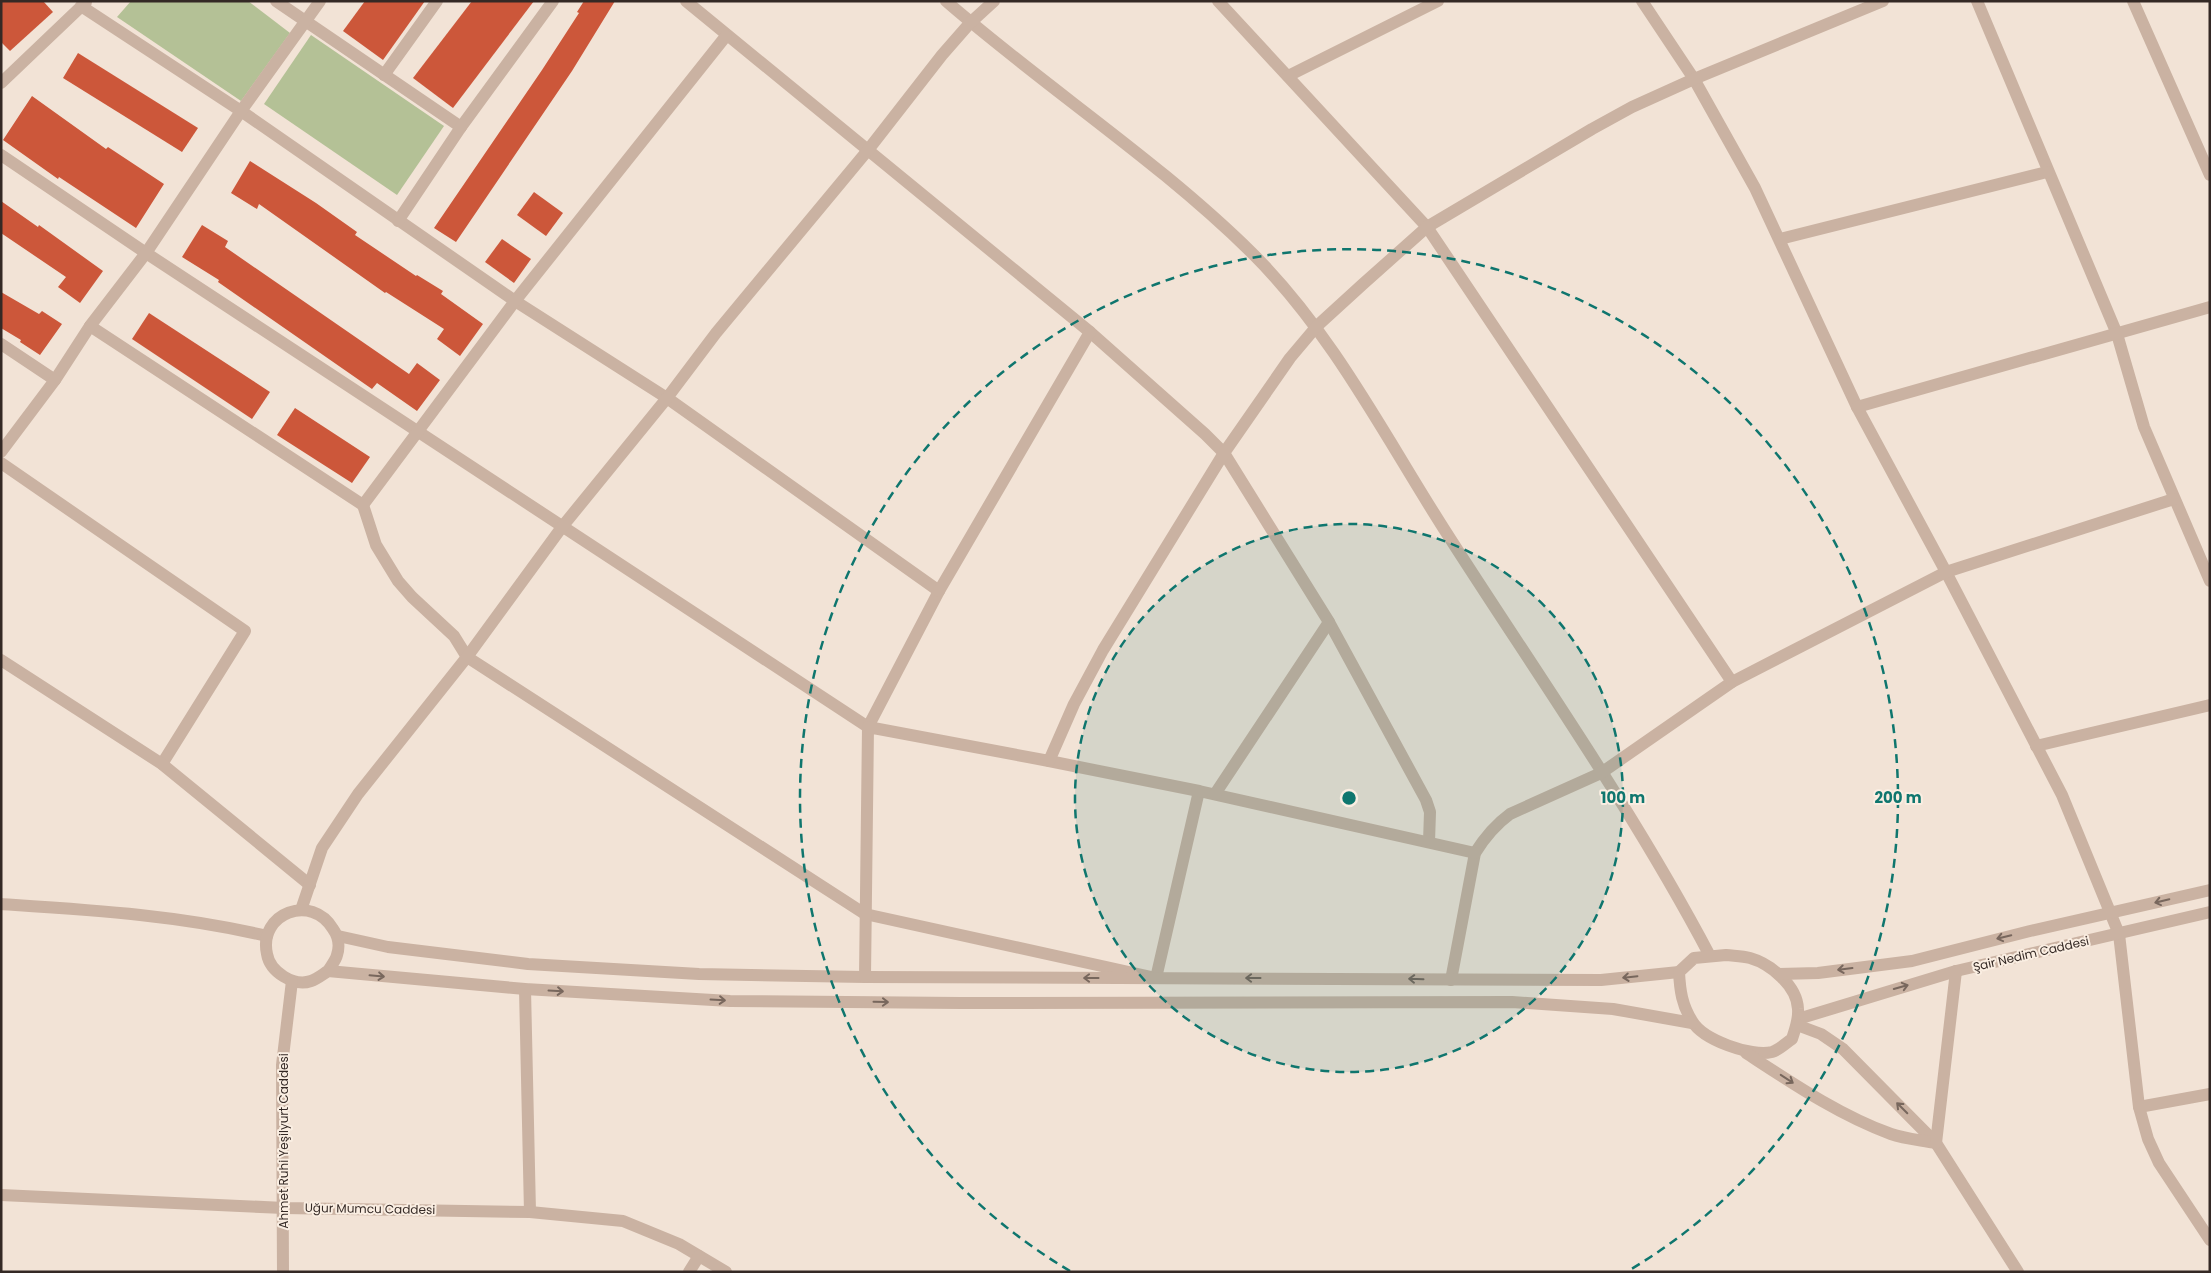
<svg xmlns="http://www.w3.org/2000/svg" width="2211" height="1273" viewBox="0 0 2211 1273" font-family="Poppins,sans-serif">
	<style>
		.green { fill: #b4c196 }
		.building { fill: #cc573a }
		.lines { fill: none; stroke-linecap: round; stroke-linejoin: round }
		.minor { stroke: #cab2a2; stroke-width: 12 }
		.oneway { stroke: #78675d }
		.ring { fill: none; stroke: #0f766e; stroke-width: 2.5; stroke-dasharray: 9 6 }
		.labels { text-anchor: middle; stroke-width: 4; stroke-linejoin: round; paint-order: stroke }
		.street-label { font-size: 12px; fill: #342925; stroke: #faeee2 }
		.centre { fill: #0f766e; stroke: #faeee2; stroke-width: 2.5 }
		.ring-label { font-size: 15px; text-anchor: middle; font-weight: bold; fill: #0f766e; stroke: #faeee2; stroke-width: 4; stroke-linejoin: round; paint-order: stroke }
	</style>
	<rect width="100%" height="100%" fill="#f2e3d6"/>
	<g class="green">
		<polygon points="131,1 248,1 290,33 241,101 117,17"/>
		<polygon points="311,35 444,126 397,195 264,104"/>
	</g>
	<g class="building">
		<polygon points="1,1 43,1 53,12 10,51 1,42"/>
		<polygon points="365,1 425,1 383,60 343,31"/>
		<polygon points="472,1 534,1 453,108 413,78"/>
		<polygon points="584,1 615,1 572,71 456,242 434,228 542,70 579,13 577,12"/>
		<polygon points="78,53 198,128 182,152 63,78"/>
		<polygon points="32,96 106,149 108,147 164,184 136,228 59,177 58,179 3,140"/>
		<polygon points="250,161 316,203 357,232 355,235 416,276 417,275 443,291 441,294 483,324 460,356 437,339 444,329 386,292 385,293 259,204 257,209 231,193"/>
		<polygon points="534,192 563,213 546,236 517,215"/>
		<polygon points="1,201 38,227 39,225 103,271 80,303 58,287 66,277 1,233"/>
		<polygon points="202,225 228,241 225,247 409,374 417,363 440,380 417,411 377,383 372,389 218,282 219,280 182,257"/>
		<polygon points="502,239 531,259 514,283 485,262"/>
		<polygon points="1,292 39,314 42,311 62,324 40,355 20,342 21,340 1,328"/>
		<polygon points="149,313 270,392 252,419 132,339"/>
		<polygon points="295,408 370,457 352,483 277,435"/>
	</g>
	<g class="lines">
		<g class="minor">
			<polyline points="276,1 461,127"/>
			<polyline points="686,1 1090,332 1205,434 1224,453 1329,622 1426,800 1430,812 1429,842"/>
			<path d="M946,1C1046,88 1159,161 1253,254C1333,334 1384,435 1444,529C1534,670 1632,808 1710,956"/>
			<path d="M1218,1L1427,227L1732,682L1601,773L1510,814C1495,825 1485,837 1475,853L1451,980"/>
			<polyline points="1642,1 1694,79 1755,188 1857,407 1946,572 2062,795 2119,934 2139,1107 2148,1139 2159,1163 2210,1240"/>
			<polyline points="1977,1 2117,334 2144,427 2210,581"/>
			<polyline points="2133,1 2210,175"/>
			<polyline points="384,75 437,1"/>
			<polyline points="1288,76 1438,1"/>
			<polyline points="1,83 86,2"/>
			<polyline points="1,155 146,253 868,727 939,591 667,398 515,301 241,111 81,6"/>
			<polyline points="398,221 461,127 553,1"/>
			<polyline points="1780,239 2047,172"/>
			<polyline points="90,326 363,505 515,301 726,36"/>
			<polyline points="1,344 55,380 90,326 146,253 241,111 320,1"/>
			<polyline points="1857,407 2210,307"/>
			<polyline points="1,452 55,380"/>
			<polyline points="1,463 245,631 162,764"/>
			<polyline points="363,505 376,545 398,581 412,597 454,636 467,657 865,914 1156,978 1199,791"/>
			<polyline points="939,591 1090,332"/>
			<polyline points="1,660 162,764 310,885"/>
			<polyline points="1732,682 1946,572 2174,499"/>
			<polyline points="2036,746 2210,705"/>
			<polyline points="1049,761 1199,791 1475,853"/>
			<polyline points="1215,794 1329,622"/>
			<path d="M1,904C92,910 178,915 267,936"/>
			<polyline points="301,910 322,848 358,794 467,657 562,527 667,398 716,333 868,150 942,55 970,23 994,1"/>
			<polyline points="338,936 388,947 528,964 699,974 865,977 1601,980 1679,972"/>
			<path d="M1726,955C1734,956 1742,956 1750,958C1771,964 1797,986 1798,1009C1799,1020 1795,1029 1792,1039C1786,1043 1779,1050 1772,1052C1751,1057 1703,1040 1692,1021C1682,1005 1680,991 1679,972L1694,958Z"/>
			<path d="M328,971C331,966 336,960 337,955C340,946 338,936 333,929C312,893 258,913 267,954C270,972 294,987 311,981C317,979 323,974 328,971L525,989L730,1001L960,1003L1512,1002L1613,1009L1692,1023"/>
			<polyline points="1779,974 1818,973 1912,961 2030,931 2210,890"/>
			<polyline points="865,977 868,727 1049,761 1074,704 1103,650 1224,453 1290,358 1317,326 1363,284 1427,227 1592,129 1632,107 1694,79 1883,1"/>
			<polyline points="525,989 530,1212"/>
			<polyline points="1798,1019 1956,971 2210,912"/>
			<polyline points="1797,1025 1821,1034 1843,1049 1936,1143 2018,1272"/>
			<path d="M1746,1053C1792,1083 1839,1115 1891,1134C1905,1139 1921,1140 1936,1143"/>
			<polyline points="2139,1107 2210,1094"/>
			<polyline points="1936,1143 1956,971"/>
			<polyline points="1,1195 284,1208 530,1212 623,1221 679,1244 726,1272"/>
			<polyline points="283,1272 282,1065 292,981"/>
			<polyline points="689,1272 699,1256"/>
		</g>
	</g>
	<defs><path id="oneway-shaft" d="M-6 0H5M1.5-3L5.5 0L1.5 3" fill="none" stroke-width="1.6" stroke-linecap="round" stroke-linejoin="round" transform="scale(1.25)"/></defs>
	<g class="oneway">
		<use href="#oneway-shaft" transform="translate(2162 901) rotate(167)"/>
		<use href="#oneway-shaft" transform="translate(2004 937) rotate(166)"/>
		<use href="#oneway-shaft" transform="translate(1845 969) rotate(173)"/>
		<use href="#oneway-shaft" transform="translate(377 976) rotate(5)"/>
		<use href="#oneway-shaft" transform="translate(1630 977) rotate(174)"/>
		<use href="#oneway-shaft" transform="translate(1091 978) rotate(-180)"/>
		<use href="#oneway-shaft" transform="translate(1253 978) rotate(-180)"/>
		<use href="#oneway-shaft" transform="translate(1416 979) rotate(-178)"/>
		<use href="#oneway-shaft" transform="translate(1901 987) rotate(-16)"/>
		<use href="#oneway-shaft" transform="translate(556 991) rotate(3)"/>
		<use href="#oneway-shaft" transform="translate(718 1000) rotate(3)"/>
		<use href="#oneway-shaft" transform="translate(881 1002) rotate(1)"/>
		<use href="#oneway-shaft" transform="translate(1787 1079) rotate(33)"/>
		<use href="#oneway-shaft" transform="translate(1902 1108) rotate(-135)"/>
	</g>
	<circle cx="1349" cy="798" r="274" fill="#0f766e" fill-opacity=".12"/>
	<g class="ring">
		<circle cx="1349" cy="798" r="274"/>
		<path d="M1070 1271A549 549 0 1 1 1628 1271"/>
	</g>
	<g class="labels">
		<g class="street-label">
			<text transform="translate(2031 954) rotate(-13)" y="4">Şair Nedim Caddesi</text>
			<text transform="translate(284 1141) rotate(-90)" y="4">Ahmet Ruhi Yeşilyurt Caddesi</text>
			<text transform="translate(370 1209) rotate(1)" y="4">Uğur Mumcu Caddesi</text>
		</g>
	</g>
	<circle cx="1349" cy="798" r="8" class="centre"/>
	<g class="ring-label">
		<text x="1623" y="803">100 m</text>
		<text x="1898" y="803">200 m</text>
	</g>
	<rect width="2211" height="1273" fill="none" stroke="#342925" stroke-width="5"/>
</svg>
